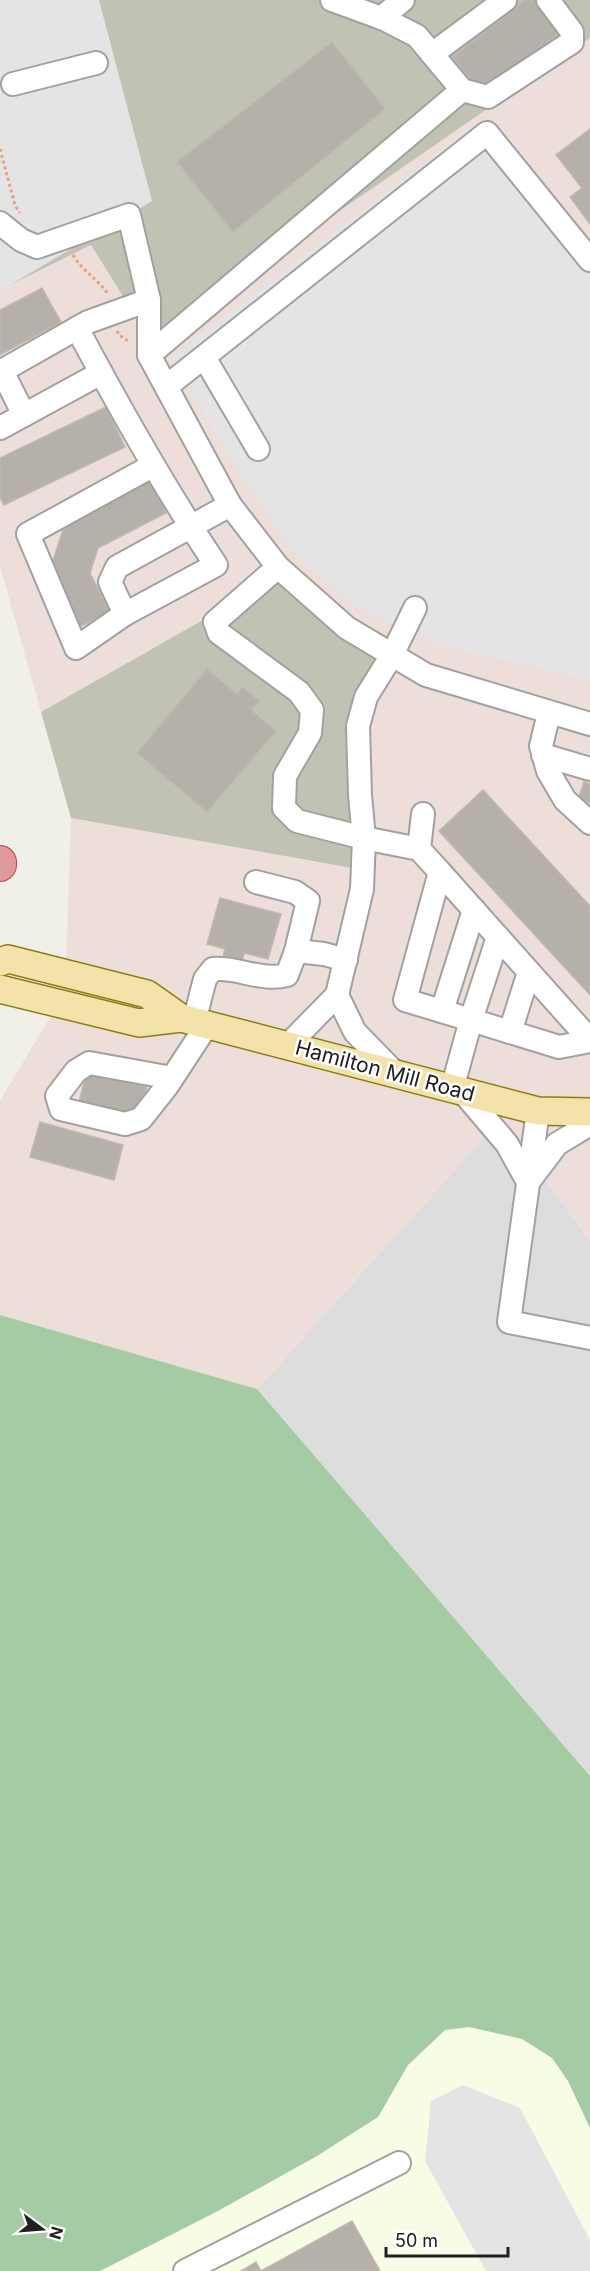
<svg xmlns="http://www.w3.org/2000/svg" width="590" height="2271" viewBox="0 0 590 2271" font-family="Inter,sans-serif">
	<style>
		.residential { fill: #dedddd }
		.commercial { fill: #eeded9 }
		.education { fill: #f7fce4 }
		.construction { fill: #c0c3b4 }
		.forest { fill: #a4cba1 }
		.parking { fill: #e4e4e4 }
		.building { fill: #b5b1aa; stroke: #c0b9ab; stroke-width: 1.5 }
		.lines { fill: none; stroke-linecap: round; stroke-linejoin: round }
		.minor-casing { stroke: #a1a1a1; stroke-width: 26 }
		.major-casing { stroke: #8c7e10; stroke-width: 30 }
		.highway-casing { stroke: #c9394c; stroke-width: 34 }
		.path { stroke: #ec9f7c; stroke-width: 3; stroke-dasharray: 3 3; stroke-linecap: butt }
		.minor { stroke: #fff; stroke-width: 22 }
		.major { stroke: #f3e3aa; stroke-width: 27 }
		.highway { stroke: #de9a98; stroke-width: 32 }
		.labels { text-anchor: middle; stroke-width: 5; stroke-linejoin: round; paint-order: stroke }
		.street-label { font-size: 21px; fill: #202020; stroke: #fff }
	</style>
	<rect width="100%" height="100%" fill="#f0efe8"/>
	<polygon class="residential" points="501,1119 590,1241 590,1776 257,1389"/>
	<polygon class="commercial" points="590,38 590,1241 501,1119 257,1389 0,1315 0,1101 65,992 71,818 375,871 358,752 282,575 41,712 0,566 0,290 91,245 151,340"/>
	<polygon class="education" points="469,2027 522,2039 553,2058 568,2081 590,2128 590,2271 100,2271 216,2212 317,2156 378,2117 408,2065 445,2030"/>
	<g class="construction">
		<polygon points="0,0 590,0 590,38 151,341 91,245 0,290"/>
		<polygon points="282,575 392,659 358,752 375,872 71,818 41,712"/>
	</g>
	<polygon class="forest" points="0,1315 257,1389 590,1776 590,2128 568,2081 552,2058 522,2039 469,2027 445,2030 408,2065 378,2117 317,2156 216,2212 100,2271 0,2271"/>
	<g class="parking">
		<polygon points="0,0 99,0 152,201 0,291"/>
		<polygon points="471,127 590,267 590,680 440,645 351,604 291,549 227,453 172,357"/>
		<polygon points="463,2085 520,2108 590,2240 590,2271 486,2271 425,2161 431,2101"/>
	</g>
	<g class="building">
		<polygon points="525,0 541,0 564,29 494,84 472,81 453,57"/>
		<polygon points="332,42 385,109 233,232 177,162"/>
		<polygon points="590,129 590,224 570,197 582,188 556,155"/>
		<polygon points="42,288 61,322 0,355 0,310"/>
		<polygon points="106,407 125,447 4,505 0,497 0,458"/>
		<polygon points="149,478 166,513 98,548 90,573 110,612 75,629 48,576 66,521"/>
		<polygon points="207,669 237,694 243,687 259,701 251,710 276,731 207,812 137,753"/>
		<polygon points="584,782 590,784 590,803 578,800"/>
		<polygon points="483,790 590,906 590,995 439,831"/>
		<polygon points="220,898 281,914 268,959 244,953 242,962 223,957 225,949 207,944"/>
		<polygon points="87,1071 147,1087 138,1119 79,1102"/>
		<polygon points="40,1122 123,1145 114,1180 30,1157"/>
		<polygon points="352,2221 380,2271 261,2271"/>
		<polygon points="256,2262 261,2271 241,2271"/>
	</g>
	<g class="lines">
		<defs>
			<g id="minor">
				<polyline points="332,0 384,19 417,36 462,90 488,97 572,42 572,32 548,0"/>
				<polyline points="381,18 403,0"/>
				<polyline points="432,54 505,0"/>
				<polyline points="13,84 96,63"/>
				<polyline points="0,223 21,240 37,247 129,215 149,300 149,355 230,505 278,567 347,628 426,675 590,724"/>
				<path d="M77,328C120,409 165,489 216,565L125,614L110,582L117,567L230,505"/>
				<polyline points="149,355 462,90"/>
				<polyline points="204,357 258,449"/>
				<polyline points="2,371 24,415"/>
				<polyline points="0,372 88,322 149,300"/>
				<polyline points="167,386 487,133 590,260"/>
				<polyline points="0,428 101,373"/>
				<polyline points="278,567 215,622 219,633 299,692 312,710 310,733 285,776 284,808 297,821 364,838 419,849 440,872 405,1000 471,1020 452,1089"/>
				<polyline points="125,614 76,648 28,534 152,466"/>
				<polyline points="549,713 541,746 548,771 565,800 590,823"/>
				<polyline points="543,755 590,769"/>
				<polyline points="419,849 423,814"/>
				<polyline points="440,872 590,1040"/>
				<polyline points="256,882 295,892 308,901 296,951"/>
				<polyline points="498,937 471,1020 559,1047 590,1041"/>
				<polyline points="337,995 355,1032 396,1074"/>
				<polyline points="442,1011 474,910"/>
				<path d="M194,1022L205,979L213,969C238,967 263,982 287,975L296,951L324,954L346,960"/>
				<polyline points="510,1032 529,972"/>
				<polyline points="287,1046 337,995 362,889 364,838 360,795 358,726 366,697 392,655 415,608"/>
				<polyline points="172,1078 89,1063 76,1071 57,1096 61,1109 125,1124 141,1119 167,1086 207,1025"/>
				<polyline points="462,1091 507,1144 528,1182"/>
				<polyline points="538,1111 509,1322 590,1338"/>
				<polyline points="529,1181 557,1144 590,1124"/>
				<polyline points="185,2271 399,2163"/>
			</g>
			<g id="major">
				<polyline points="0,962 8,959 147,994 181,1018 538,1111 590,1112"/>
				<polyline points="0,989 139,1023 181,1018"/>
			</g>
			<polyline id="highway" points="0,862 0,865"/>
		</defs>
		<use href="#minor" class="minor-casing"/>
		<use href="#major" class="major-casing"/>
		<use href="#highway" class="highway-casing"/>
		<g class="path">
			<polyline points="0,149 15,205 20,213"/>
			<path d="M73,255C82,271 98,279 108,294"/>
			<polyline points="117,331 119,335 130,342"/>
		</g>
		<use href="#minor" class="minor"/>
		<use href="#major" class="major"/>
		<use href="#highway" class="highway"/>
	</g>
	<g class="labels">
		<g class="street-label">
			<text transform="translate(385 1071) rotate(15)" y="7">Hamilton Mill Road</text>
		</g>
	</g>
	<g transform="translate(42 2229) rotate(106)" stroke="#ffffff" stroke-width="4.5" paint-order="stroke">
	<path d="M0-4.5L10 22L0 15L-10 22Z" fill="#202020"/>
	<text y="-9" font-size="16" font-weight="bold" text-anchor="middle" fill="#202020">N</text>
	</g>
	<path d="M386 2247v9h122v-9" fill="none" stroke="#202020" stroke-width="3"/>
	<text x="395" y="2247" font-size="18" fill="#202020" stroke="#ffffff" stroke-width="4.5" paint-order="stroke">50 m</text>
</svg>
